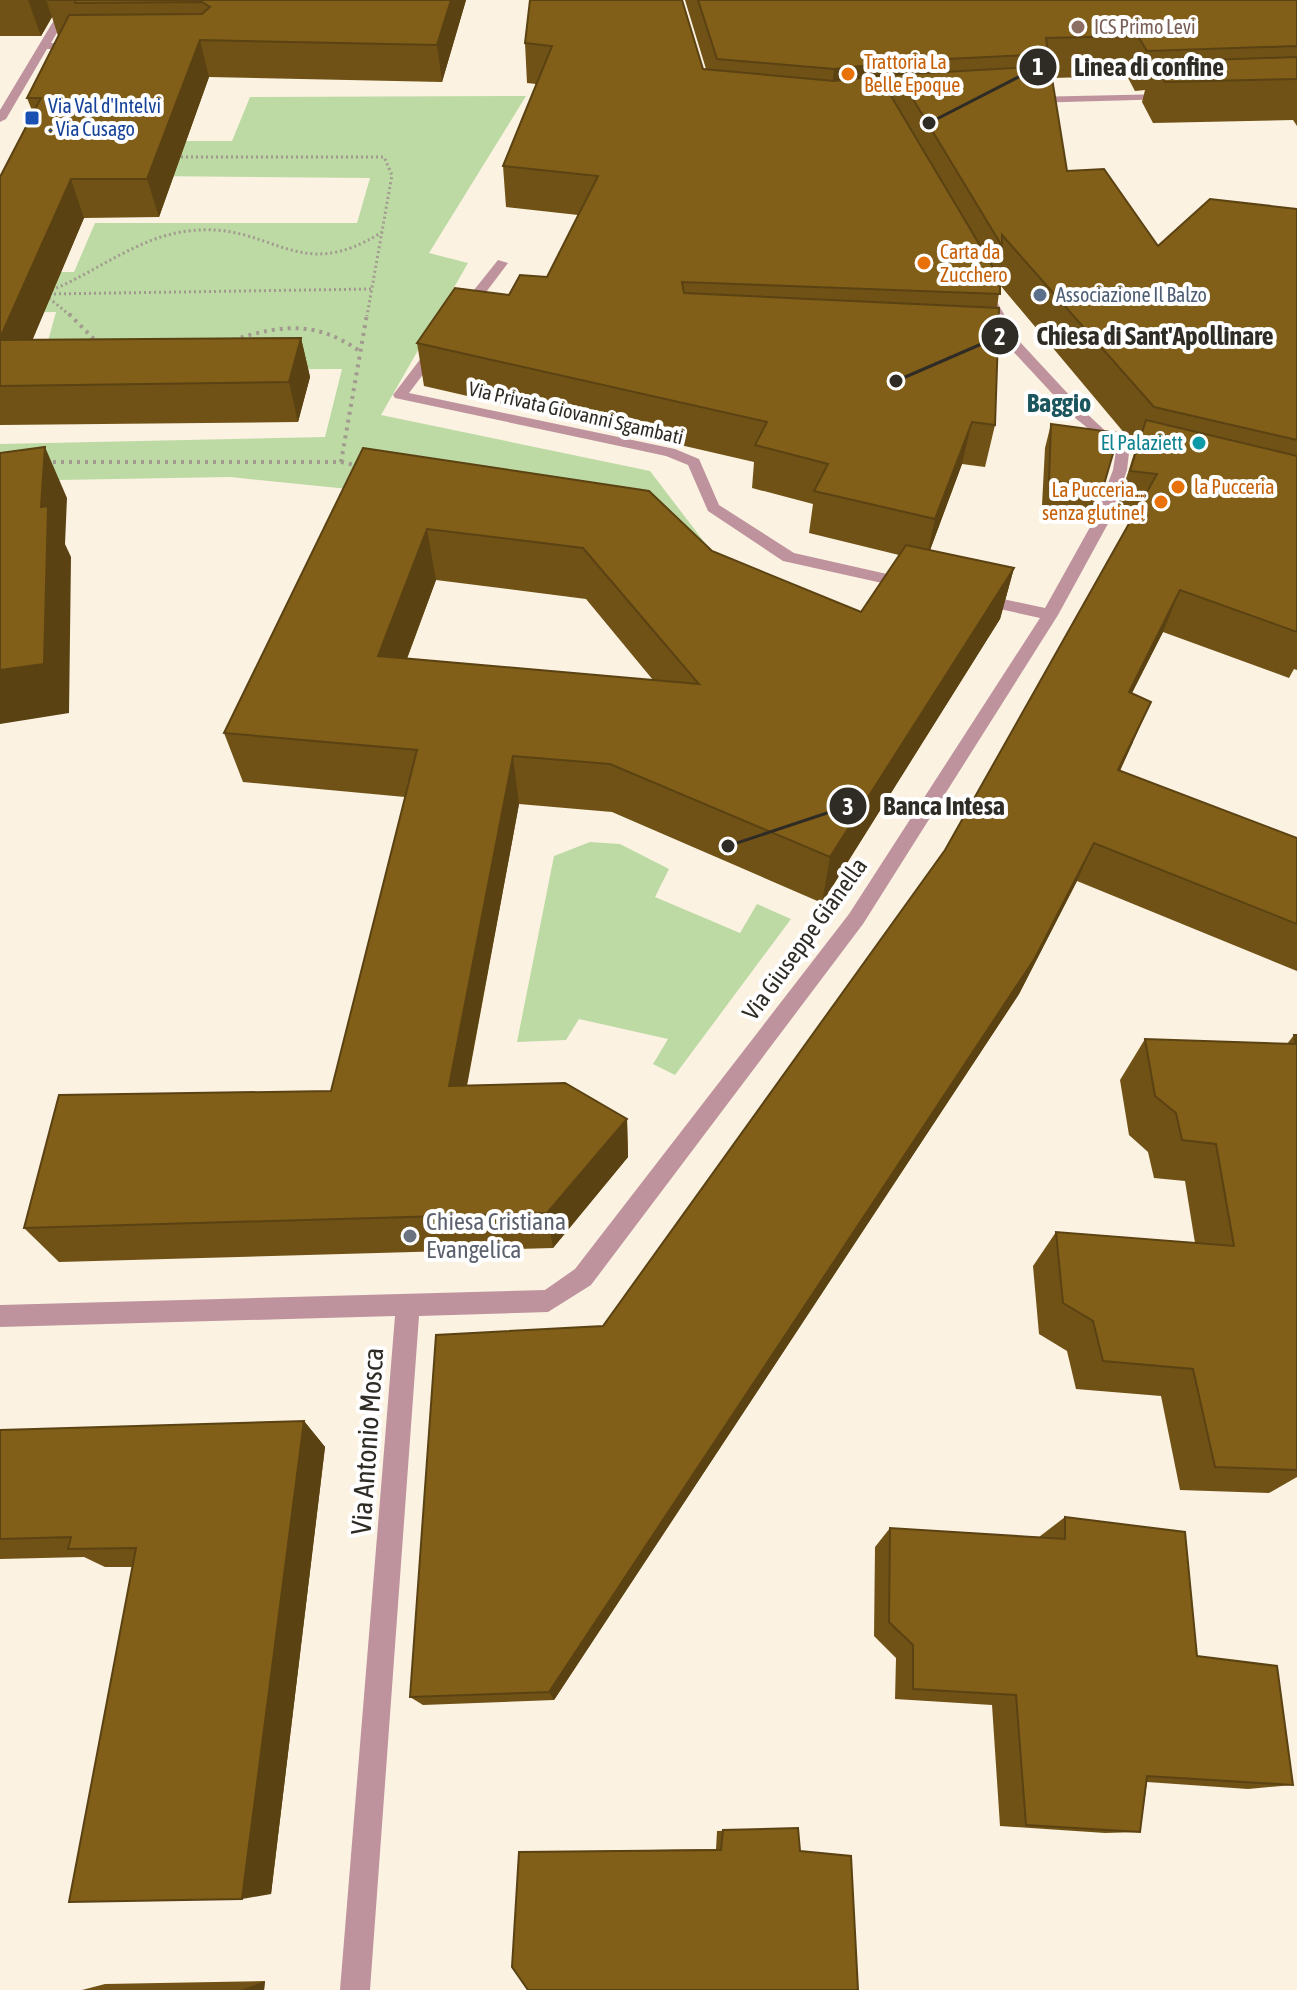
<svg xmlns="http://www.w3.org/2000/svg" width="1297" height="1990" viewBox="0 0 1297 1990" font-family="'Asap Condensed',sans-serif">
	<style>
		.green { fill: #bddaa4 }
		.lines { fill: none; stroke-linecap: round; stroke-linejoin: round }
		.path-far1 { stroke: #a19a8e; stroke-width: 3; stroke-dasharray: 2 3; stroke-linecap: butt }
		.path { stroke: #a19a8e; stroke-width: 4; stroke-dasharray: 3 5; stroke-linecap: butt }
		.minor { fill: #be939d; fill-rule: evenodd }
		.wall { fill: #705216; fill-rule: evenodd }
		.shaded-wall { fill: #5b4212 }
		.building { fill: #825f19; stroke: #5b4212; stroke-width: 2; fill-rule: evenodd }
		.education-dot { fill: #8d6e63; stroke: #fff; stroke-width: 3 }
		.food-dot { fill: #e8710a; stroke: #fff; stroke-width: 3 }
		.transit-dot { fill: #1a4fb4; stroke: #fff; stroke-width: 3 }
		.service-dot { fill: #5c6f8a; stroke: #fff; stroke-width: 3 }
		.culture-dot { fill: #0f9aa8; stroke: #fff; stroke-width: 3 }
		.worship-dot { fill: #6b7280; stroke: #fff; stroke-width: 3 }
		.labels { text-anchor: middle; stroke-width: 8; stroke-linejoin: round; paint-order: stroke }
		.far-education-label { font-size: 20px; fill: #785e54; stroke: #fff; text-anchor: start }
		.far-food-label { font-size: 20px; fill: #c56008; stroke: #fff; text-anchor: start }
		.far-transit-label { font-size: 20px; fill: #164399; stroke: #fff; text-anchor: start }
		.far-service-label { font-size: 20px; fill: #4e5e75; stroke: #fff; text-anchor: start }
		.far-street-label { font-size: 20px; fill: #2f2b25; stroke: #fff }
		.far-culture-label { font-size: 20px; fill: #0d838f; stroke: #fff; text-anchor: end }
		.street-label { font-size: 24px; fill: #2f2b25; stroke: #fff }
		.worship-label { font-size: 24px; fill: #5b616d; stroke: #fff; text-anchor: start }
		.far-district-label { font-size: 26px; font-weight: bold; fill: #1b555d; stroke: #fff }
		.near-street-label { font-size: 28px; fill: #2f2b25; stroke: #fff }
		.leader { fill: none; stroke: #2f2b25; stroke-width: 3 }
		.callout-dot { fill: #2f2b25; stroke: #fff; stroke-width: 3 }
		.mark-label { font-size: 24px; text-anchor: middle; font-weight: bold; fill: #fff }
		.callout-label { font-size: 26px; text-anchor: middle; font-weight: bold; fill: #2f2b25; stroke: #fff; stroke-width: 8; stroke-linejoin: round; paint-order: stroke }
	</style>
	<rect width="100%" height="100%" fill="#fbf2e2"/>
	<g class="green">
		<polygon points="526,96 429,253 468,263 381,415 650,471 705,543 358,490 230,477 0,481 0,444 325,437 342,369 40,370 56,312 0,313 0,272 74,272 95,223 357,223 370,178 42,175 64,141 232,141 250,97"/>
		<polygon points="590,842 620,844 669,869 655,897 740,933 757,904 791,919 675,1075 653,1064 668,1039 579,1019 566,1040 517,1042 554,856"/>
	</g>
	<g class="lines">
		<g class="path-far1">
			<polyline points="176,157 384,157 392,175 367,316"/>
			<path d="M47,292C94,274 137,237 188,231C272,220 296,287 382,232"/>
			<polyline points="49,294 372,289"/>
			<polyline points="45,295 71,316"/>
		</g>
		<g class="path">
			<polyline points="69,314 96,341"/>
			<path d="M233,340C283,324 317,321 361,352"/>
			<polyline points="45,462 341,462 359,466"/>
			<polyline points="341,462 367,314"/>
		</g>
		<g class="minor">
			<polygon points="66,0 76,0 51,43 80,43 85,46 80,49 47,49 6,119 0,122 0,110"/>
			<polygon points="1169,94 1173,95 1173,99 1029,103 1023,100 1029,97"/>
			<polygon points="498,260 508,263 468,316 458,316 458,310"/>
			<polygon points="980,290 990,290 1020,342 1084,411 1129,453 1127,470 1110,520 1058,615 863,924 591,1285 548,1312 419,1316 370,1990 340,1990 395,1316 0,1327 0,1305 545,1290 575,1269 849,914 1040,618 973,603 973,595 979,594 1045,608 1094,520 1113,470 1116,451 1074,417 1009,347 979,293"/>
			<polygon points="431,345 443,348 409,393 675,449 699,459 719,505 794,553 909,579 917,584 909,589 783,561 708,511 688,465 666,456 395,398 393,395"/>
		</g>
	</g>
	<g class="wall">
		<polygon points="0,0 466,0 442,82 209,77 159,217 84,218 32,340 301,338 310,377 298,422 0,425 0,177 33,113 27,98 58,36 52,17 41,36 0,36"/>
		<path d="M530,0L706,69L685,0H1297V126L1293,120L1153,123L1142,102L1145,90L1135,91L1127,76L1052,78L1067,171L1158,246L1297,209V670L1294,669L1289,678L1163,632L1132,693L1133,742L1120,771L1297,838V971L1077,881L1019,994L554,1700L423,1705L410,1697L603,1326L945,850L1133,516L1115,514L1136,447L1000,285L997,308L995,425L985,467L962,464L930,550L1014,568L1000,619L822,903L612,812L519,804L467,1086L627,1119L628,1157L553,1248L59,1262L24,1228L331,1091L405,797L243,782L224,733L363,448L712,551L861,612L899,555L809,533L813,504L752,488L754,462L424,386L417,343L509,295L547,277L578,215L506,207L503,166L536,84L527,83L525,43ZM436,580L586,599L653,680L407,659Z"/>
		<polygon points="1051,424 1103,488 1095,511 1042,505 1045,448"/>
		<polygon points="1294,1035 1297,1035 1297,1477 1269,1493 1180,1490 1161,1396 1076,1389 1067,1351 1039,1334 1033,1266 1056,1232 1195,1243 1185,1181 1154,1178 1148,1152 1129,1135 1120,1080 1145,1039 1287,1044"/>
		<polygon points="304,1421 325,1447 271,1894 133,1567 105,1567 84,1557 0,1559 0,1430"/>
		<polygon points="1065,1517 1197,1656 1293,1785 1248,1789 1147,1782 1140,1832 1105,1833 1000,1826 992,1705 895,1699 896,1658 874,1636 875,1547 890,1528 1039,1537"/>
		<polygon points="798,1828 800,1851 519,1852 716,1849 717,1831"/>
		<polygon points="265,1981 264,1990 82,1990 105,1984"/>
	</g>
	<g class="shaded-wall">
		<polygon points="28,0 62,0 46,0 52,17 41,36"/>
		<polygon points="451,0 466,0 442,82 437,45"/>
		<polygon points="200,40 209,77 159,217 147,179"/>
		<polygon points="906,61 902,84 892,75 888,102 830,109 834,69"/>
		<polygon points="71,179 84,218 16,379 0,342 0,338"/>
		<polygon points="301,338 310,377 298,422 289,382"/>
		<polygon points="972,422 962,464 926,561 935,519"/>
		<polygon points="45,447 67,498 65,544 71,557 69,713 0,724 0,670"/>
		<polygon points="427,529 436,580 389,706 378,656"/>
		<polygon points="1014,568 1000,619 822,903 830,857"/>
		<polygon points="1180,590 1163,632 1112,732 1129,692"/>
		<polygon points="1151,702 1133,742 1101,810 1118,770"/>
		<polygon points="513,756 519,804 459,1126 449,1086"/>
		<polygon points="1094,843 1077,881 1019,994 554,1700 549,1692"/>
		<polygon points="627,1119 628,1157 553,1248 547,1213"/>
		<polygon points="304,1421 325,1447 271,1894 242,1899"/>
		<polygon points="265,1981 264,1990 241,1990"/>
	</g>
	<g class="building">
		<polygon points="47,0 451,0 437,45 200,40 147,179 71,179 0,338 0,177 41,98 27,98 69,15 202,14 210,7 202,2 75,3 76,0"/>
		<polygon points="530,0 682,0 703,69 834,81 871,77 888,91 1000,279 1000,294 682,282 684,293 999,308 995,425 972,422 935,519 814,491 828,464 755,445 767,422 417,343 455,288 509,295 520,275 547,277 598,176 503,166 552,46 525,43"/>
		<polygon points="698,0 1297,0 1297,46 1147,51 1138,36 1046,38 1048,54 906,61 834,69 717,59"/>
		<polygon points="1297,57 1297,79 1165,82 1153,62"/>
		<polygon points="1050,66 1067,171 1104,169 1158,246 1210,199 1297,209 1297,440 1154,407 1002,235 1002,246 905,86 892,75"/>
		<polygon points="301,338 289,382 0,386 0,340"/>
		<polygon points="1146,420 1297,456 1297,632 1180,590 1129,692 1151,702 1118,770 1297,838 1297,924 1094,843 1035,958 549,1692 410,1697 436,1335 603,1326 945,850 1157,474 1130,471"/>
		<polygon points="1051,424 1119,433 1103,488 1049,481"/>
		<polygon points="45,447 41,507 48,506 44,664 0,670 0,453"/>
		<path d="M363,448L649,491L712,551L861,612L906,545L1014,568L830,857L610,764L513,756L449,1086L565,1083L627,1119L547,1213L24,1228L59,1095L331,1091L417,750L224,733ZM427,529L583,548L699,684L378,656Z"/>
		<polygon points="1294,1035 1297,1035 1297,1470 1215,1467 1193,1369 1103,1361 1093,1321 1063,1303 1056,1232 1234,1246 1216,1144 1182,1140 1176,1113 1155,1096 1145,1039 1296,1044"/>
		<polygon points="304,1421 242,1899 69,1902 136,1548 68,1549 71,1537 0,1539 0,1430"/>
		<polygon points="1065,1517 1185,1532 1197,1656 1277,1666 1293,1785 1147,1776 1140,1832 1026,1825 1016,1695 913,1689 913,1645 889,1622 890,1528 1065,1539"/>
		<polygon points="798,1828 800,1851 851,1856 858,1990 528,1990 512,1967 519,1852 721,1850 723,1830"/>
	</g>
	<circle class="education-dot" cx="1078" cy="27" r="8"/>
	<g class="food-dot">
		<circle cx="848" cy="74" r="8"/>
		<circle cx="924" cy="263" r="8"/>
		<circle cx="1178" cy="487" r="8"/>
		<circle cx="1161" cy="502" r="8"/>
	</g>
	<rect class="transit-dot" x="24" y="110" width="16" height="16" rx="4"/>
	<circle class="service-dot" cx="1040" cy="295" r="8"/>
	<circle class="culture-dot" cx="1199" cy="443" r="8"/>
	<circle class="worship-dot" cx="410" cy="1236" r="8"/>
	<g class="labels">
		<g class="far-education-label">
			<text x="1094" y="34">ICS Primo Levi</text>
		</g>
		<g class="far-food-label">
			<text x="864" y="69">Trattoria La<tspan x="864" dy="23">Belle Epoque</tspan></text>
			<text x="940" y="259">Carta da<tspan x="940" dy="23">Zucchero</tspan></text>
			<text x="1194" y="494">la Pucceria</text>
			<text x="1145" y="497" text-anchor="end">La Pucceria...<tspan x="1145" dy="23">senza glutine!</tspan></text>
		</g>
		<g class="far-transit-label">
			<text x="48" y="113">Via Val d'Intelvi<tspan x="48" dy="23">- Via Cusago</tspan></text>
		</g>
		<g class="far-service-label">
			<text x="1056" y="302">Associazione Il Balzo</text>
		</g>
		<g class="far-street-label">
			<text transform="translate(576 413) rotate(13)" y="7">Via Privata Giovanni Sgambati</text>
		</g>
		<g class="far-culture-label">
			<text x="1183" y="450">El Palaziett</text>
		</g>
		<g class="street-label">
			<text transform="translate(805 939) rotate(-54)" y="8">Via Giuseppe Gianella</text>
		</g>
		<g class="worship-label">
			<text x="426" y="1230">Chiesa Cristiana<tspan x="426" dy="28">Evangelica</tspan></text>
		</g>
		<g class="far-district-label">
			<text x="1059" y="412">Baggio</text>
		</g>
		<g class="near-street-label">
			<text transform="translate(367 1441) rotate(-86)" y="10">Via Antonio Mosca</text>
		</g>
	</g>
	<path class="leader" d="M929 123L1038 67M896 381L1000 336M728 846L848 806"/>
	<g class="callout-dot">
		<circle cx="929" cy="123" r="8"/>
		<circle cx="896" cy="381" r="8"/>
		<circle cx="728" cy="846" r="8"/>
		<circle cx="1038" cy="67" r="20"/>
		<circle cx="1000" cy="336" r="20"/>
		<circle cx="848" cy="806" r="20"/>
	</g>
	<g class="mark-label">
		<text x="1038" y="75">1</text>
		<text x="1000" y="345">2</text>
		<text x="848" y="815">3</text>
	</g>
	<g class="callout-label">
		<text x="1149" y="76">Linea di confine</text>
		<text x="1155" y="345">Chiesa di Sant'Apollinare</text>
		<text x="944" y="815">Banca Intesa</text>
	</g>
</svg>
